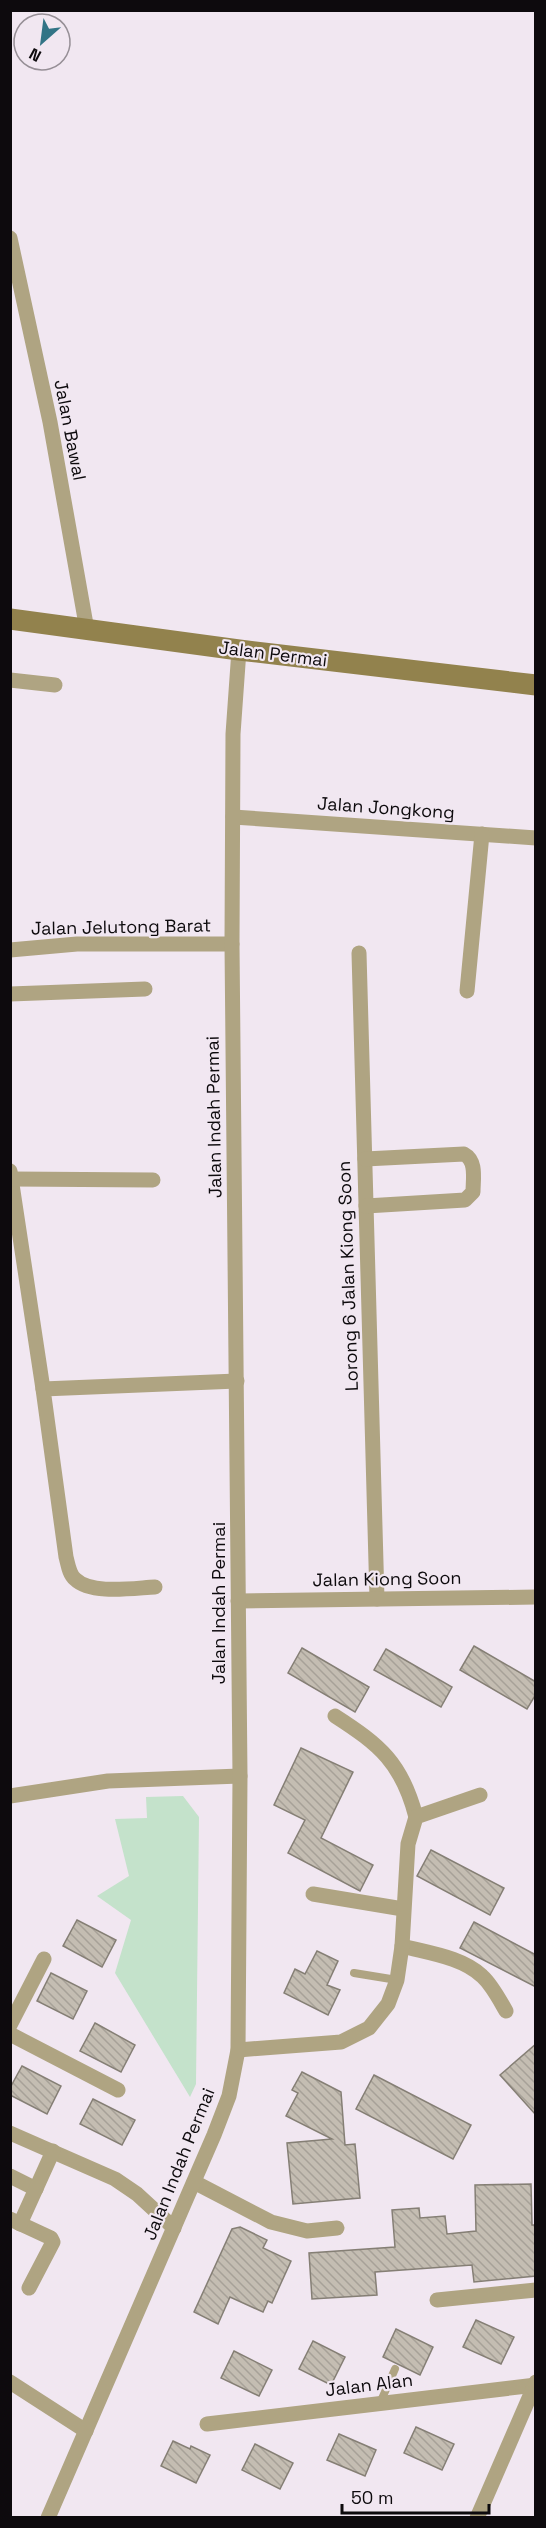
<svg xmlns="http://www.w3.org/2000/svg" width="546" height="2528" viewBox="0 0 546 2528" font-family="'Space Grotesk',sans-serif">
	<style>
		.green { fill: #c4e2cb }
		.building { fill: url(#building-back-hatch); stroke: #857f75; stroke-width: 1.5 }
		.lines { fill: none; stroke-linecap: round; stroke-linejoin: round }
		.lane { stroke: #afa482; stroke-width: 8 }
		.street { stroke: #afa482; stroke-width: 15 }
		.secondary { stroke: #92824d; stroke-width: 21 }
		.labels { text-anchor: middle; stroke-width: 4.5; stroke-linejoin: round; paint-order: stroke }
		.street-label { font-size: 18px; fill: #0d0a0d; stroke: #f1e7f1 }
	</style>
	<defs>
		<pattern id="building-back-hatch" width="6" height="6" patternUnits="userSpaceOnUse" patternTransform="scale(1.5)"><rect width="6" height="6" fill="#c4bdb2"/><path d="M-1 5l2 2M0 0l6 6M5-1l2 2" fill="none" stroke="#a7a198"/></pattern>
	</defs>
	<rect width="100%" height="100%" fill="#f1e7f1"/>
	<polygon class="green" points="183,1796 199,1817 196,2084 190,2097 115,1973 131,1920 97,1896 129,1876 115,1819 147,1818 146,1797"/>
	<g class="building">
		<polygon points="474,1646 536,1682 536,1694 527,1709 460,1670"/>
		<polygon points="302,1648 369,1687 355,1712 288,1673"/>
		<polygon points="386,1649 452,1687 441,1707 374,1670"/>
		<polygon points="301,1748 353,1772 321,1838 373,1865 360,1891 288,1853 305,1820 274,1805"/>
		<polygon points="431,1850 504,1888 490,1915 417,1876"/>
		<polygon points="77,1920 116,1940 102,1967 63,1946"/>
		<polygon points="474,1922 536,1955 536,1987 460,1948"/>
		<polygon points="317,1951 338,1961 327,1985 340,1990 328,2015 284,1993 295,1969 305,1974"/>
		<polygon points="51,1973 87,1991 73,2019 37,2001"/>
		<polygon points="95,2023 135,2045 121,2072 80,2051"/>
		<polygon points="536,2044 536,2115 500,2075"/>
		<polygon points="22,2066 61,2086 47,2114 10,2095 10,2088"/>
		<polygon points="302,2072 341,2092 345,2145 355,2144 360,2198 293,2204 287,2143 332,2139 286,2116 298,2093 292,2090"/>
		<polygon points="374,2075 471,2125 453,2159 356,2109"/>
		<polygon points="93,2099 135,2120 122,2145 80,2124"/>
		<polygon points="531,2184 532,2225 536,2225 536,2276 474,2282 472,2265 375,2272 377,2295 312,2299 309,2253 395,2247 392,2210 419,2208 420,2218 445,2216 447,2234 476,2231 475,2185"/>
		<polygon points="240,2227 267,2240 263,2248 291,2261 272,2303 268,2301 263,2312 230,2297 218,2324 194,2312 232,2229"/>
		<polygon points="476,2320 514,2337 501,2364 463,2347"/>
		<polygon points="396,2329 433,2347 420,2375 383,2357"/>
		<polygon points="313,2341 345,2357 331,2385 299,2369"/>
		<polygon points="234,2351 272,2370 259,2396 221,2378"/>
		<polygon points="416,2427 454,2444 442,2470 404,2453"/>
		<polygon points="339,2434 376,2450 365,2476 327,2460"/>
		<polygon points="173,2441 190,2449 191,2446 210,2455 196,2483 161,2466"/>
		<polygon points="255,2444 293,2463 280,2489 242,2470"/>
	</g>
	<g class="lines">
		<g class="lane">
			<polyline points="354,1973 397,1980"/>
			<polyline points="380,2403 395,2369"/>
		</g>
		<g class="street">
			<polyline points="10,238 50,422 87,630"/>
			<polyline points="10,680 55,685"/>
			<polyline points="233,817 536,838"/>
			<polyline points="10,950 77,944 232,944"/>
			<polyline points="359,953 377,1599"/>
			<polyline points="467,991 482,834"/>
			<polyline points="10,994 145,989"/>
			<path d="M365,1159L464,1154C477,1161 473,1179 473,1192L465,1200L366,1206"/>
			<polyline points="10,1171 43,1389"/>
			<polyline points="12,1179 153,1180"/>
			<path d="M155,1587C134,1588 91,1595 75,1579C69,1574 68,1564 66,1557L43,1389L237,1381"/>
			<polyline points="238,1601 536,1597"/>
			<path d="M335,1716C380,1745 402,1763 416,1817"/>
			<polyline points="10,1796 108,1781 240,1776"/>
			<polyline points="313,1894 403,1909"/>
			<path d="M402,1946C428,1953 462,1957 482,1976C492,1985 499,1999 506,2011"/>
			<polyline points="10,2025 44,1959"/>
			<polyline points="10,2034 118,2090"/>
			<polyline points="238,2050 341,2042 369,2028 388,2004 397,1980 402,1946 408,1844 416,1817 480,1795"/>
			<polyline points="10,2133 115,2179 137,2194 174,2228"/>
			<polyline points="10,2176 36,2189"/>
			<polyline points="194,2182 271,2222 307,2231 337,2228"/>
			<polyline points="10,2219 51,2238 53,2242 29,2288"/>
			<polyline points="20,2224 53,2151"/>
			<polyline points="437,2300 536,2290"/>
			<polyline points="10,2382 86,2431"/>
			<polyline points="207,2424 536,2385"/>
			<polyline points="48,2518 214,2135 229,2096 238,2050 240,1776 232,944 233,734 239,650"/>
			<polyline points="477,2518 536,2382"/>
		</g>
		<polyline class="secondary" points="10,619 239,650 536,685"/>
	</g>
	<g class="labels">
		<g class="street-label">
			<text transform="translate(70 430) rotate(79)" y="6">Jalan Bawal</text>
			<text transform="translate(273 654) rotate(7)" y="6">Jalan Permai</text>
			<text transform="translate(386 808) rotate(4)" y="6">Jalan Jongkong</text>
			<text transform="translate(121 927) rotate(-1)" y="6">Jalan Jelutong Barat</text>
			<text transform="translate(214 1117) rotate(-91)" y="6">Jalan Indah Permai</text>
			<text transform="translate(348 1276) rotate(-92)" y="6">Lorong 6 Jalan Kiong Soon</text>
			<text transform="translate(387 1579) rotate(-1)" y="6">Jalan Kiong Soon</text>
			<text transform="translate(219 1603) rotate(-90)" y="6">Jalan Indah Permai</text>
			<text transform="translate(179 2164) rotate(-68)" y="6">Jalan Indah Permai</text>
			<text transform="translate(369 2385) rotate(-7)" y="6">Jalan Alan</text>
		</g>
	</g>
	<rect width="546" height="2528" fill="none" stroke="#0d0a0d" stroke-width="24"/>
	<g transform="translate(42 42) rotate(208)"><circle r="28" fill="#f1e7f1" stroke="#968f96" stroke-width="1.5"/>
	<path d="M0-4.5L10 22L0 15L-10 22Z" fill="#327486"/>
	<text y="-9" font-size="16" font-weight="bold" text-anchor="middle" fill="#0d0a0d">N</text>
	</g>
	<path d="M342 2504v9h147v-9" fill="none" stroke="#0d0a0d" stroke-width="3"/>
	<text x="351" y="2504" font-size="18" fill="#0d0a0d" stroke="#f1e7f1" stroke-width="4.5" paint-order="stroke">50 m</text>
</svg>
